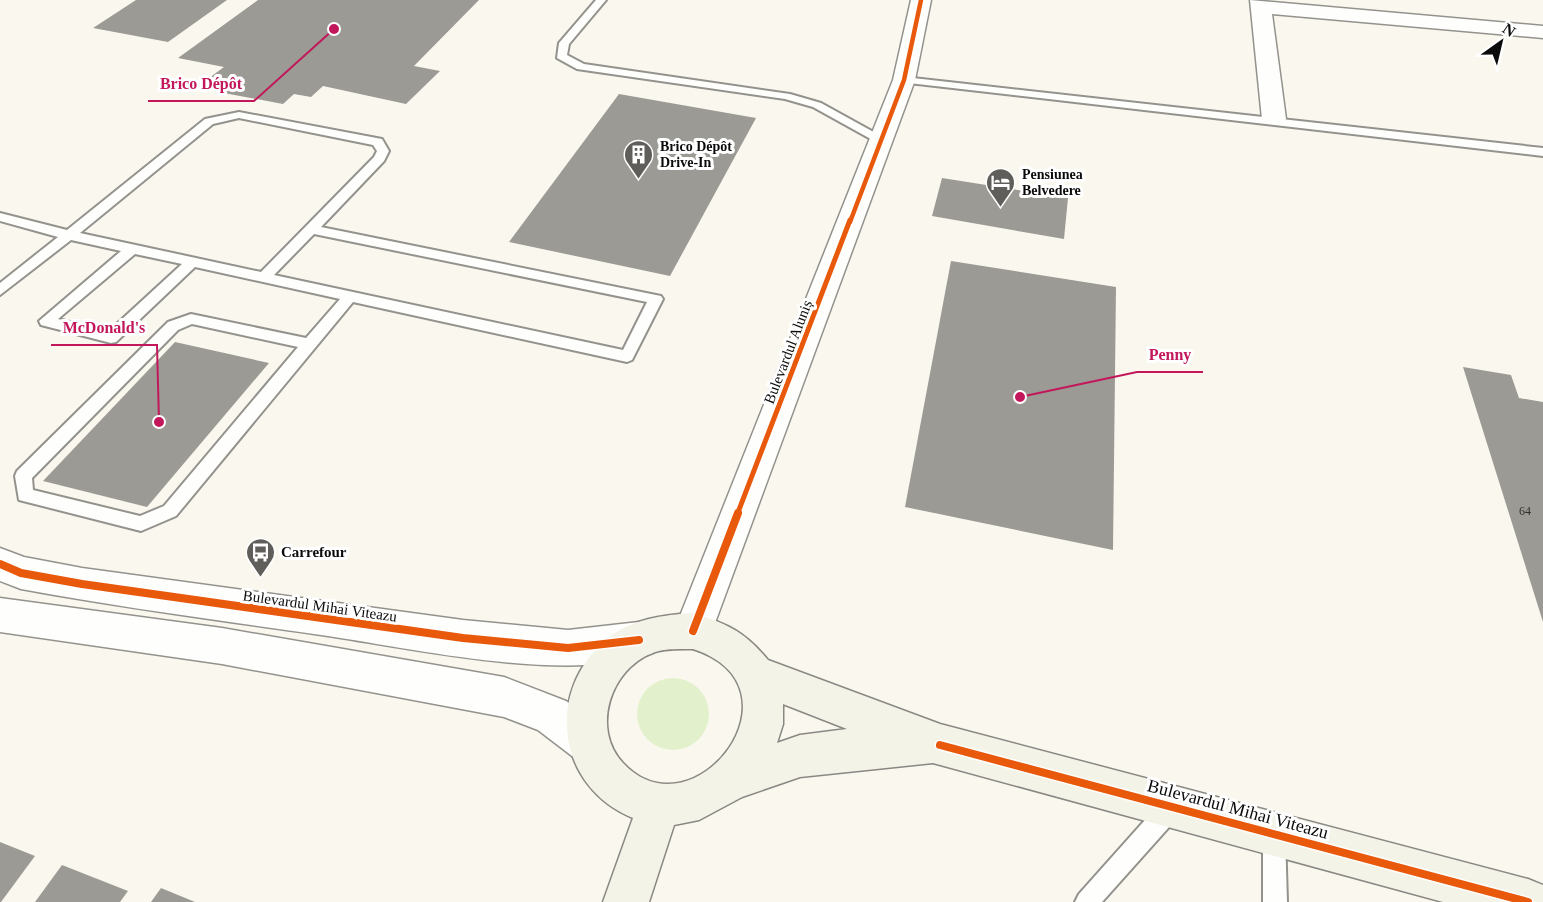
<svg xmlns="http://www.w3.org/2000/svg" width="1543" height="902" viewBox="0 0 1543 902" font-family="'Times New Roman',serif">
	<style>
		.green { fill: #e2f1cc }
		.building { fill: #9c9a94 }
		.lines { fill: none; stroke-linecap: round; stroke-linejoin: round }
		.lane-casing { stroke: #93928d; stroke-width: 4 }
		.street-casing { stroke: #93928d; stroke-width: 3 }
		.secondary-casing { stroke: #898884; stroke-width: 3 }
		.lane { fill: #fefefc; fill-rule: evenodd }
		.street { fill: #fefefc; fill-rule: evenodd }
		.secondary { fill: #f4f3e8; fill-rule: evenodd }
		.cycleway-far2-casing { stroke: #fff; stroke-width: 7 }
		.cycleway-far1-casing { stroke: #fff; stroke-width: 9 }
		.cycleway-casing { stroke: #fff; stroke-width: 11 }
		.cycleway-far2 { stroke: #e8590c; stroke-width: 4.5 }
		.cycleway-far1 { stroke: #e8590c; stroke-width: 5 }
		.cycleway { stroke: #e8590c; stroke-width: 8 }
		.labels { text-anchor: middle; stroke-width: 6; stroke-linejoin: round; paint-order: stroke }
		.number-label { font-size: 12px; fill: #2f2f2d }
		.far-poi-label { font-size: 14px; font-weight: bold; fill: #0b0b0b; stroke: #fff; text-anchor: start }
		.street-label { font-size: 15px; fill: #0b0b0b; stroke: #fff }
		.poi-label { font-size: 15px; font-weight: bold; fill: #0b0b0b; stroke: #fff; text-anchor: start }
		.near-street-label { font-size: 18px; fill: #0b0b0b; stroke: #fff }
		.leader { fill: none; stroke: #c2185b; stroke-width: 2 }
		.callout-dot { fill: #c2185b; stroke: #fff; stroke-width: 2 }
		.callout-label { font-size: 16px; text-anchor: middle; font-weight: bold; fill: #c2185b; stroke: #fff; stroke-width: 6; stroke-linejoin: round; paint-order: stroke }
	</style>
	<rect width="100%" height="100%" fill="#faf8ee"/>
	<circle class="green" cx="673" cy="714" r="36"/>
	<g class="building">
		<polygon points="136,0 227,0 168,42 93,28"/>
		<polygon points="258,0 479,0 414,66 440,71 406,104 323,86 311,97 294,94 283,104 213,91 226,81 209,78 224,67 178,58"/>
		<polygon points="619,94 756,118 670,276 509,242"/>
		<polygon points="942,178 1068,198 1064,239 932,216"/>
		<polygon points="951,261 1116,287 1113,550 905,507"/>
		<polygon points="175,342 269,363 147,507 43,481"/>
		<polygon points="1463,367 1511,375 1519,398 1543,402 1543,622"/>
		<polygon points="0,842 35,856 1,902 0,902"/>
		<polygon points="62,865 128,891 120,902 35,902"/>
		<polygon points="161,888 195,902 151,902"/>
	</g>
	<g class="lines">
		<defs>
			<g id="lane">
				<polygon points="596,0 606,0 569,44 567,55 584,64 790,94 821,103 888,140 878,143 813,107 785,99 577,69 557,58 559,43"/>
				<polygon points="904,77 1543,148 1543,156 900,82 900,78"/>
				<path d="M239,112L382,139L389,151L384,161L321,227L661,296L663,299L632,360L627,362L353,302L176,516L141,531L19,500L15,476L17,471L168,322L191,314L306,338L340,299L195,267L116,342L111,343L41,325L39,321L121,251L71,240L0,295V283L58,237L0,221V213L67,230L205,119ZM239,118L373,145L377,151L374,157L261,272L80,233L213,124ZM314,234L647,302L623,350L274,275ZM135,254L182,264L108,332L58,319ZM192,324L298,347L164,506L140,516L33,490L32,478L178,330Z"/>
				<polygon points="1170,798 1178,801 1181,809 1178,817 1102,902 1075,902 1079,894 1162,801"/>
				<polygon points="1274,823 1282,826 1285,834 1287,902 1263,902 1263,834 1266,826"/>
			</g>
			<g id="street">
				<polygon points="911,0 931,0 915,80 712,631 707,644 693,649 679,644 674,631 893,80"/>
				<polygon points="1250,0 1543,26 1543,38 1272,14 1286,119 1282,124 1266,124 1262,119"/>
				<path d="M0,548L24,557L82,568L463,620L568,630L639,622L653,627L658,640L653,653C572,684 414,649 328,636C225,621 123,608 21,589L0,581Z"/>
				<polygon points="0,598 222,628 504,677 566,701 602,726 608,741 602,756 587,762 572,756 538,730 504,717 222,664 0,632"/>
			</g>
			<path id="secondary" d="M693,613C728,624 745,632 768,660L940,724L1528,879L1543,885V902H1443L933,763L800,777L742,797L699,820L674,825L649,902H603L633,818C557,787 544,692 607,639C631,619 663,615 693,613ZM693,649C810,687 694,839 623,763C591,729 610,670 652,653C664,648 680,649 693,649ZM783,704L847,729L800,735L777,743L783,724Z"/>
		</defs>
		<use href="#lane" class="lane-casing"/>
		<use href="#street" class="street-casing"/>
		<use href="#secondary" class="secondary-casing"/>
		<use href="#lane" class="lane"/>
		<use href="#street" class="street"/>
		<use href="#secondary" class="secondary"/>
		<defs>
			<polyline id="cycleway-far2" points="850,222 904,80 921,0"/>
			<polyline id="cycleway-far1" points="737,515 850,220"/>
			<g id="cycleway">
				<polyline points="0,564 21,573 82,584 463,638 568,648 639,640"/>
				<polyline points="693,631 738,513"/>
				<polyline points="940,745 1528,902"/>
			</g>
		</defs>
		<use href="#cycleway-far2" class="cycleway-far2-casing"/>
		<use href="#cycleway-far1" class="cycleway-far1-casing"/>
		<use href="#cycleway" class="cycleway-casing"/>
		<use href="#cycleway-far2" class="cycleway-far2"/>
		<use href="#cycleway-far1" class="cycleway-far1"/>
		<use href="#cycleway" class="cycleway"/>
	</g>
	<defs>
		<symbol id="building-pin" viewBox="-11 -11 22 30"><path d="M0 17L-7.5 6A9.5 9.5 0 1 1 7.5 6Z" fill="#5f5e5a" stroke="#fff"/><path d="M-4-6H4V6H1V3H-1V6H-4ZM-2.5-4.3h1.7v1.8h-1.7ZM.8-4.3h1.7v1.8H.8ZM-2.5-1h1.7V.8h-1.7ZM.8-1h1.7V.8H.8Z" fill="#fff"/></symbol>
		<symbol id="hotel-pin" viewBox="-11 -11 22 30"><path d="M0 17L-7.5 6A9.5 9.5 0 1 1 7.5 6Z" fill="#5f5e5a" stroke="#fff"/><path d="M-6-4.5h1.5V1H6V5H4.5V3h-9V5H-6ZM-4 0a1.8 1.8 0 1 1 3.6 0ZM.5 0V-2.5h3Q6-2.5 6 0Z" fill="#fff"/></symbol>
		<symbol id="bus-pin" viewBox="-11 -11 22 30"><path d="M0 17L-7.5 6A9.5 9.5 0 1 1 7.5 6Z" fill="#5f5e5a" stroke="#fff"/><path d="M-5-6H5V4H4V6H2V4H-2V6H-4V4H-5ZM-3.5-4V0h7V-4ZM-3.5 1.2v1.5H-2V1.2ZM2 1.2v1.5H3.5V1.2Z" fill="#fff"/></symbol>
	</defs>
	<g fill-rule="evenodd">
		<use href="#building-pin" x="622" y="138" width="33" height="45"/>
		<use href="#hotel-pin" x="984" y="166" width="33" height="45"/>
		<use href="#bus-pin" x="244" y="536" width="33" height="45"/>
	</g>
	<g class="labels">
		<g class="number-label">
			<text x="1525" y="515">64</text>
		</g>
		<g class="far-poi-label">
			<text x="660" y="151">Brico Dépôt<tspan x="660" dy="16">Drive-In</tspan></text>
			<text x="1022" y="179">Pensiunea<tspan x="1022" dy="16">Belvedere</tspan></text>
		</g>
		<g class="street-label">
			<text transform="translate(788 352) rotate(-69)" y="5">Bulevardul Aluniș</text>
			<text transform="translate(320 606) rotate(8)" y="5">Bulevardul Mihai Viteazu</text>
		</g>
		<g class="poi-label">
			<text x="281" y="557">Carrefour</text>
		</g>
		<g class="near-street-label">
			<text transform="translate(1238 809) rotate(15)" y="6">Bulevardul Mihai Viteazu</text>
		</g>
	</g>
	<path class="leader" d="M334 29L254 101H148M159 422L157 345H51M1020 397L1137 372H1203"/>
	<g class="callout-dot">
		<circle cx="334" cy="29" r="6"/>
		<circle cx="159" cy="422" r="6"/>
		<circle cx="1020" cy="397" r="6"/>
	</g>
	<g class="callout-label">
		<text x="201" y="89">Brico Dépôt</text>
		<text x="104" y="333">McDonald's</text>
		<text x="1170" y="360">Penny</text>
	</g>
	<g transform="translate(1501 42) rotate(34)" stroke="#ffffff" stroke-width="4.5" paint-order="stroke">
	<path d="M0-4.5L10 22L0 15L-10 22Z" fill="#0b0b0b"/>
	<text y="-9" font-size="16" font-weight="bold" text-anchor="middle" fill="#0b0b0b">N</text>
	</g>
</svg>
